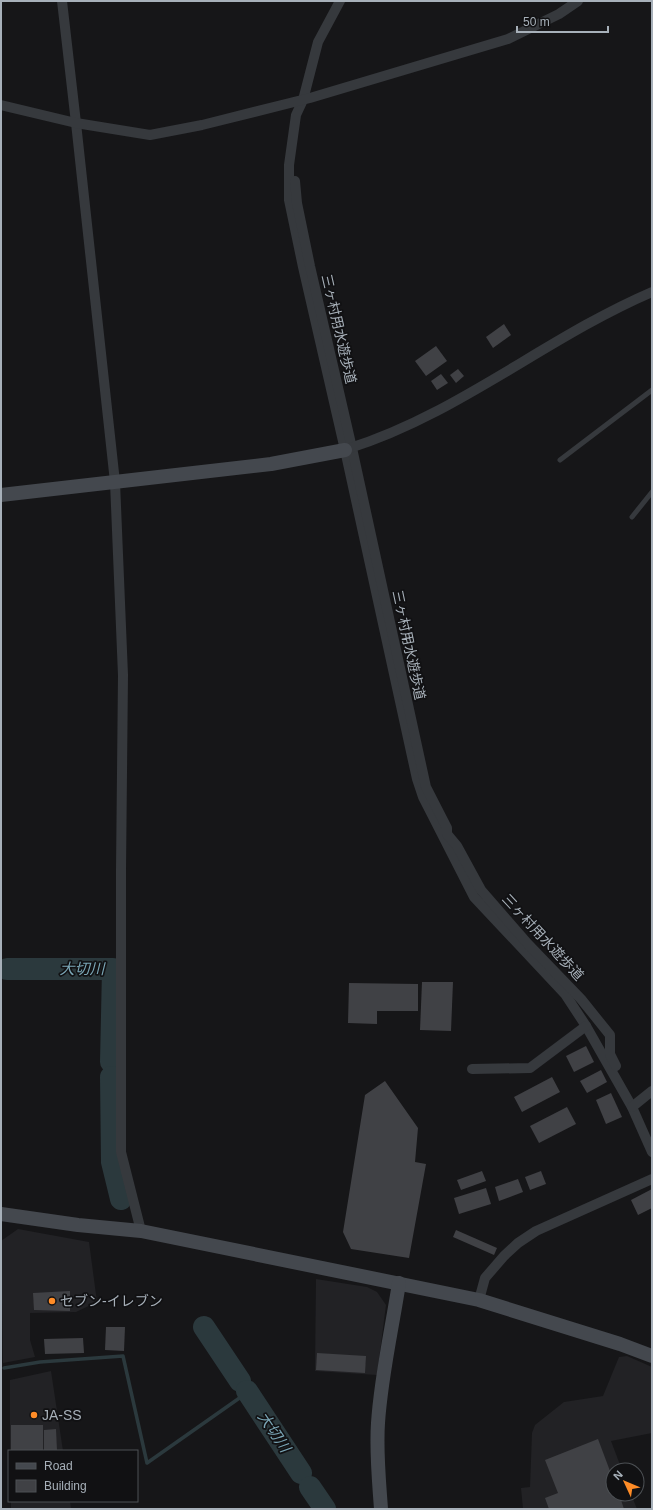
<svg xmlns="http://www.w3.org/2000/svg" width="653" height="1510" viewBox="0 0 653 1510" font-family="Helvetica,'Noto Sans JP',sans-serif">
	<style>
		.built { fill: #222225 }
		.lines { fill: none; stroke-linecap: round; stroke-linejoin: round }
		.stream { stroke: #2b393d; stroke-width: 3.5 }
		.river { stroke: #2b393d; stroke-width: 22 }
		.building { fill: #404145 }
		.lane { stroke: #36393d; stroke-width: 5 }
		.street { stroke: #36393d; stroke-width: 10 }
		.secondary { stroke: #44484e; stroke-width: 14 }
		.poi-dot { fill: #ff8c27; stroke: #111113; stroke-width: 1.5 }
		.labels { text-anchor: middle; stroke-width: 3.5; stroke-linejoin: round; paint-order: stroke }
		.street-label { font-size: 14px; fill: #a7b0b9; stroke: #111113 }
		.poi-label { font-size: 14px; fill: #a7b0b9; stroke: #111113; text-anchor: start }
		.water-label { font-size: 15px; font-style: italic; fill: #7ba7b7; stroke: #111113 }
	</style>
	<rect width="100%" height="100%" fill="#161618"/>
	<g class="built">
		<polygon points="18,1229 89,1242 97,1302 76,1312 30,1313 30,1340 35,1357 3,1363 1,1241"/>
		<polygon points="316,1279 367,1287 377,1292 386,1305 377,1375 315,1371"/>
		<polygon points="627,1356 652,1367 652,1433 611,1441 622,1470 613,1470 613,1494 631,1494 637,1509 523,1509 521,1488 530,1487 532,1433 535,1425 564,1402 603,1396 619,1357"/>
		<polygon points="51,1371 63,1451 10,1451 10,1380"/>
		<polygon points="11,1501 70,1501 71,1509 11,1509"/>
	</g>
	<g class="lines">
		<polyline class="stream" points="4,1368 40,1362 123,1356 147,1463 248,1392"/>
		<g class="river">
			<polyline points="7,969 113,969 111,1062"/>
			<polyline points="111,1077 112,1162 121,1199"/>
			<polyline points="204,1327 240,1381"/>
			<polyline points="247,1391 301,1473"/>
			<polyline points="310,1487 325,1509"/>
		</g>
	</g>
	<g class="building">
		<polygon points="504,324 511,335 493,348 486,337"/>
		<polygon points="436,346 447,361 426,376 415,361"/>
		<polygon points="458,369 464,376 456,383 450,375"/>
		<polygon points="441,374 448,383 437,390 431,381"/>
		<polygon points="422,982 453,982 451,1031 420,1030"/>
		<polygon points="349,983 418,984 418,1011 377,1011 377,1024 348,1023"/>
		<polygon points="586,1046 594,1062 574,1072 566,1056"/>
		<polygon points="601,1070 607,1082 587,1093 580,1081"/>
		<polygon points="552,1077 560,1092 522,1112 514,1097"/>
		<polygon points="385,1081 418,1128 415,1162 426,1164 409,1258 351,1249 343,1232 365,1095"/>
		<polygon points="611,1093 622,1117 606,1124 596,1100"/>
		<polygon points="567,1107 576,1124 539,1143 530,1126"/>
		<polygon points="482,1171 486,1181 461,1190 457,1180"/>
		<polygon points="541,1171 546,1184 530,1190 525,1177"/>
		<polygon points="518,1179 523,1192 499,1201 495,1187"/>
		<polygon points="486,1188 491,1204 459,1214 454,1198"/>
		<polygon points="652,1189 652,1208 638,1215 631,1200"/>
		<polygon points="456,1230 497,1248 494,1255 453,1237"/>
		<polygon points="70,1291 70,1311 34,1310 33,1293"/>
		<polygon points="106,1327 125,1327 124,1351 105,1350"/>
		<polygon points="83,1338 84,1353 45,1354 44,1339"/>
		<polygon points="317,1353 366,1356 365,1373 316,1370"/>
		<rect x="11" y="1425" width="32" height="26"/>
		<polygon points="56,1429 57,1451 44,1451 44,1430"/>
		<polygon points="598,1439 613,1479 613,1494 619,1494 624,1509 549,1509 545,1498 558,1493 545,1460"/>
	</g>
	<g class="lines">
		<g class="lane">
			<polyline points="560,460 652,390"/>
			<polyline points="632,517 652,492"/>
		</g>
		<g class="street">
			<polyline points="62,1 76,123 115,482 123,675 121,870 121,1152 141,1231"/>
			<polyline points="340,1 318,42 303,100 296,115 289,165 289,200 303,267 345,450 417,779 423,797 474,897 565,994 586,1026 632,1107 652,1152"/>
			<polyline points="1,105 76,123 150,135 202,125 310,98 508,39 559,14 578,1"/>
			<polyline points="295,181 297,203 310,266 352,448 426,787 447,828 447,834 457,846 481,890 528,944 581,999 610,1035 610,1054 616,1066"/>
			<path d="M347,449C457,415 547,337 652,292"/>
			<polyline points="472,1069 530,1068 586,1026"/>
			<polyline points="632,1107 652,1091"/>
			<polyline points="479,1300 485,1278 504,1256 518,1243 536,1231 652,1179"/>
		</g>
		<g class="secondary">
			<polyline points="1,495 271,464 345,450"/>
			<polyline points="1,1214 78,1225 141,1231 479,1300 620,1344 652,1356"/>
			<path d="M381,1509C379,1480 376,1452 378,1423C381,1376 392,1329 399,1283"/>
		</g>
	</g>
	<g class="poi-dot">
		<circle cx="52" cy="1301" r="4"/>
		<circle cx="34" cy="1415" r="4"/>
	</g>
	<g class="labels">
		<g class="street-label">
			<text transform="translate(339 329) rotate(77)" y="5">三ヶ村用水遊歩道</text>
			<text transform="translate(409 645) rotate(78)" y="5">三ヶ村用水遊歩道</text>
			<text transform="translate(543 937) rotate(47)" y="5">三ヶ村用水遊歩道</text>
		</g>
		<g class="poi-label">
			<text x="60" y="1306">セブン-イレブン</text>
			<text x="42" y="1420">JA-SS</text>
		</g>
		<g class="water-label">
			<text x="82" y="974">大切川</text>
			<text transform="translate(274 1432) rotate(56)" y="5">大切川</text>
		</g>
	</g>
	<rect width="653" height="1510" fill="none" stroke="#a7b0b9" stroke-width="4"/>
	<rect x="8" y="1450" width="130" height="52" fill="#111113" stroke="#4d5155"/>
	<rect x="16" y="1463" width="20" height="6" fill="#44484e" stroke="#4d5155"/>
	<text x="44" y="1470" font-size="12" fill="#a7b0b9">Road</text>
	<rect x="16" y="1480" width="20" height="12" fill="#404145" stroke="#4d5155"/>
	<text x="44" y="1490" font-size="12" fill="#a7b0b9">Building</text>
	<g transform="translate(625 1482) rotate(314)"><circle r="19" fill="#111113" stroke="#4d5155"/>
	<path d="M0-3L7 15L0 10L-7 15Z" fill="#ff8c27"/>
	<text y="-6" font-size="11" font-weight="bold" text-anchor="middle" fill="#a7b0b9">N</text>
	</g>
	<path d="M517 26v6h91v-6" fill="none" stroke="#a7b0b9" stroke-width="2"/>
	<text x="523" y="26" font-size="12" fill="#a7b0b9" stroke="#111113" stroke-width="3" paint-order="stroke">50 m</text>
</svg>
